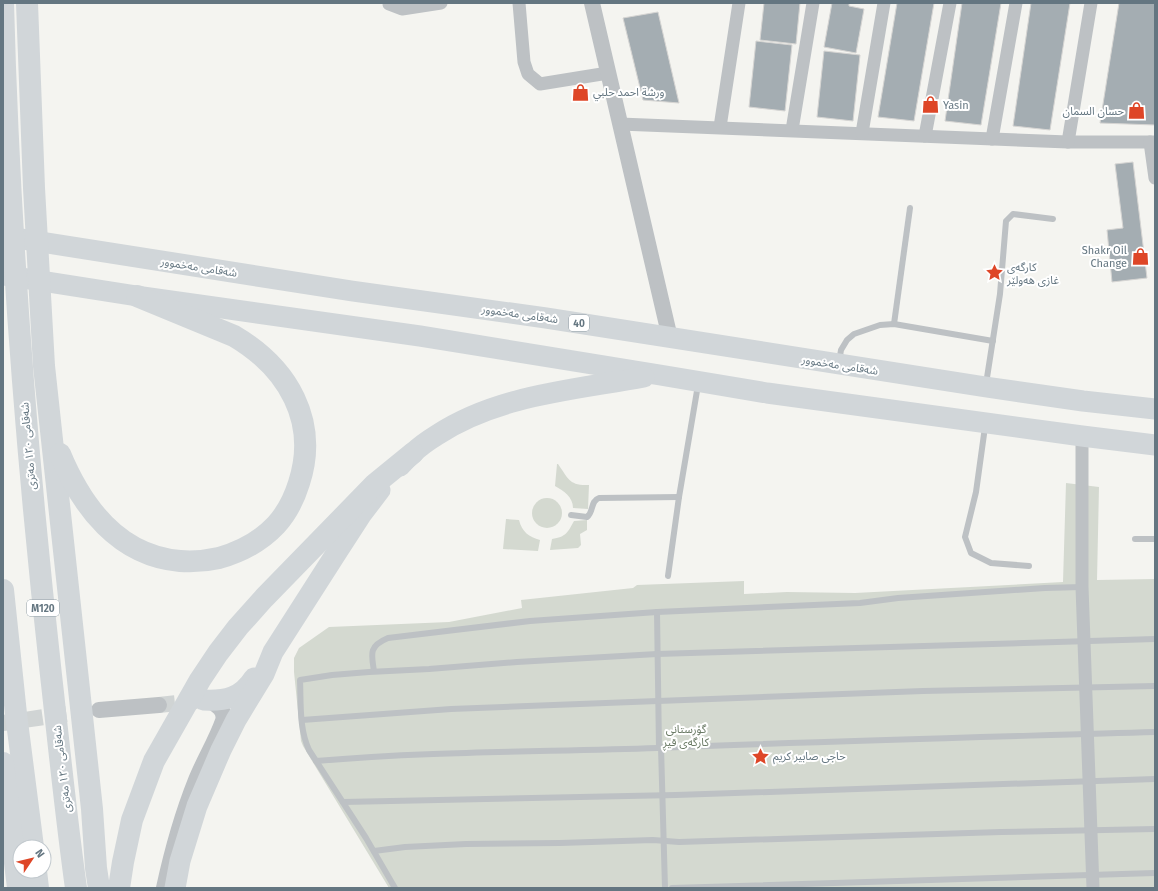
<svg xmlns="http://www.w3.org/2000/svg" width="1158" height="891" viewBox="0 0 1158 891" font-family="'Fira Sans','Noto Sans Arabic',sans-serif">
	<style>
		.green { fill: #d4d9d0 }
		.building { fill: #a4adb2; stroke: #d6d5d3 }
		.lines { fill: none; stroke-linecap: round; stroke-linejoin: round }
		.tertiary-tunnel { stroke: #d0d4d4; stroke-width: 16; stroke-dasharray: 16 8; stroke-linecap: butt }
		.service { stroke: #bdc1c4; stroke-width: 6 }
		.minor { stroke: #bdc1c4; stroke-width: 13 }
		.tertiary { stroke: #bdc1c4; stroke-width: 16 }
		.trunk { stroke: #d1d6d9; stroke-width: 21 }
		.motorway { stroke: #d1d6d9; stroke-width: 22 }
		.labels { text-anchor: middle; stroke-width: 4; stroke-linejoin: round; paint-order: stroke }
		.shield { fill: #fff; stroke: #929fa7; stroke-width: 1 }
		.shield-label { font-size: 10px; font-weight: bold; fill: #647681 }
		.poi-label { font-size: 11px; fill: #647681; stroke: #fff; text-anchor: start }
		.street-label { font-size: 11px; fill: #647681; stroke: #fff }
		.park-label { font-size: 11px; fill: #687863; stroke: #fff }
	</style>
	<rect width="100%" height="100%" fill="#f4f4f0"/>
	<g class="green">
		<path d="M557,464H558C568,478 569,486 589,485L588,509L573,508C573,497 564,491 555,486Z"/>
		<polygon points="1066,483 1099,487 1097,580 1155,579 1155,888 389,888 303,746 301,741 294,672 294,658 299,648 329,627 449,622 522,608 521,600 633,588 637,585 744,581 744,594 787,592 855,593 1063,582"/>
		<circle cx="547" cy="513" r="15"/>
		<path d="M506,519L519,520C522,532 529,537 540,540L538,551L503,549Z"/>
		<path d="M587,520V530L580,534L581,545L578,548L550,550L552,539C566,537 568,532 574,521Z"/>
	</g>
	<g class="building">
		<polygon points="764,3 800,3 796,44 760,40"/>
		<polygon points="832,3 849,3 849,6 864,9 856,53 824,47"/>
		<polygon points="897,3 934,3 914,121 878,117"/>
		<polygon points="962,3 1001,3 981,125 945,121"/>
		<polygon points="1031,3 1070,3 1050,130 1013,126"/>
		<polygon points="1119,3 1155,3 1155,125 1100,123"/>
		<polygon points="658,12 679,103 643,100 623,18"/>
		<polygon points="756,41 792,45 785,111 749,107"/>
		<polygon points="824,51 860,55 853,121 817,117"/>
		<polygon points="1133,162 1147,278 1112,282 1107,230 1123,228 1115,164"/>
	</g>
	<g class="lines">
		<g class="tertiary-tunnel">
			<polyline points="159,705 196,701"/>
			<polyline points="3,723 93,710"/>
		</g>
		<g class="service">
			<polyline points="894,324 910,208"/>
			<polyline points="839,362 841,350 847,340 854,334 880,325 894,324 993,341"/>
			<polyline points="986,384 1000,294 1006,221 1013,214 1053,219"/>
			<polyline points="985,427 976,492 965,537 971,553 991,563 1029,566"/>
			<path d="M571,515L587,517C594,512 590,501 599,498L679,497"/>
			<polyline points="1135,539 1155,539"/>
			<polyline points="668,576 679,497 698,385"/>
			<polyline points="657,612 659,748"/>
			<path d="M374,671C371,653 369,646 388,638L530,621L657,612L860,603L898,598L1045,588L1082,587"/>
			<polyline points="302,720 451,709 658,701 923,691 1155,686"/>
			<polyline points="661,747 665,888"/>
			<path d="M316,761C430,751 544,752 657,748C823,741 989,737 1155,732"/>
			<polyline points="343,802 676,795 1155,779"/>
			<polyline points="374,851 405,847 466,844 560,843 653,840 679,842 1001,832 1155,829"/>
			<path d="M395,888L366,838L309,750C299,729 301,703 300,680L332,675L369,672L429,669L517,662L657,654L1155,639"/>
			<polyline points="672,888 1155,873"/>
		</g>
		<g class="minor">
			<polyline points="389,3 389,4 402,9 441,3"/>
			<polyline points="519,3 524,62 528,74 540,84 608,73"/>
			<polyline points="620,124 1068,142 1155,142"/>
			<polyline points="720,127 739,3"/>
			<polyline points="792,130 813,3"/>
			<polyline points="862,133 884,3"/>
			<polyline points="925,136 950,3"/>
			<polyline points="992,139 1016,3"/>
			<polyline points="1068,142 1091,3"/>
			<polyline points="1150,142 1155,178"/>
			<polyline points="1082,436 1082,587 1093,888"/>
		</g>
		<g class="tertiary">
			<polyline points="592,3 670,338"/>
			<polyline points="99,710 159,705"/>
			<path d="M164,888C172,851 182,815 196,780C204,760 216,741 223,721C226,710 217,705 208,700"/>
		</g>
		<g class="trunk">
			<polyline points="3,236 352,291 546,318 986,387 1083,401 1155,409"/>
			<polyline points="3,275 137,296 420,336 660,375 767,393 1082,436 1155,445"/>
			<path d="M400,466C404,462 408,457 413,453C420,446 429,440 437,435C498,395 574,390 644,377"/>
			<path d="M203,700C226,701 241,698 254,678"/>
			<polyline points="175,888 180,861 197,806 221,750 236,720 264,674 273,652 337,552 361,515 380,490"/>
		</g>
		<g class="motorway">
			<path d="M3,3C9,228 26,452 51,675C59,746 66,817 76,888"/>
			<polyline points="27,3 34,188 44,366 92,809 96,868 99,888"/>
			<path d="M60,454C82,507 119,556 180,561C193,562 206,561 219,558C240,552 261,541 276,525C287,513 294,499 299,483C319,421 288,368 234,336L137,296"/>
			<polyline points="3,590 16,714 33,847"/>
			<polyline points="3,763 18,888"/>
			<polyline points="36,871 38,888"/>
			<polyline points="119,888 123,862 132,820 154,761 200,680 218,653 238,627 264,598 375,484 413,453"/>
		</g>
	</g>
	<defs>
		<symbol id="shop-bare" viewBox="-9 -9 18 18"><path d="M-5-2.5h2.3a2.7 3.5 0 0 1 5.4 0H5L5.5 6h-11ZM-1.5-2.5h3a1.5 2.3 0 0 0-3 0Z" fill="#de4627" stroke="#fff" stroke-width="2.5" paint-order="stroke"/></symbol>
		<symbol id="sight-bare" viewBox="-9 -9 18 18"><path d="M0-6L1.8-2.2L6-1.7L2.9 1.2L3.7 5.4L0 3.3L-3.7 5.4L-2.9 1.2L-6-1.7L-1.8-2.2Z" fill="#de4627" stroke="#fff" stroke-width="2.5" paint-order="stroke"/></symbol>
	</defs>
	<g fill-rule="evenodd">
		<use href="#shop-bare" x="568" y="80" width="25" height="25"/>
		<use href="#shop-bare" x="918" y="92" width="25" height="25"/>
		<use href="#shop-bare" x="1124" y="98" width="25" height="25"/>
		<use href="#shop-bare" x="1128" y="244" width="25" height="25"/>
		<use href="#sight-bare" x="982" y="260" width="25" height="25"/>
		<use href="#sight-bare" x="748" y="744" width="25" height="25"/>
	</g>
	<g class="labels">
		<g class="shield">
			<rect x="569" y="315" width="20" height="16" rx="3"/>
			<rect x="27" y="600" width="32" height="16" rx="3"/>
		</g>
		<g class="shield-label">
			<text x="579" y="327">40</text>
			<text x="43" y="612">M120</text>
		</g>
		<g class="poi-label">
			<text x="593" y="96">ورشة احمد حلبي</text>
			<text x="943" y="109">Yasin</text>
			<text x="1124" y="115" text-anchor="end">حسان السمان</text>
			<text x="1127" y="254" text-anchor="end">Shakr Oil<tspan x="1127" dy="13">Change</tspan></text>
			<text x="1007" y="271">کارگەی<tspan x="1007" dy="13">غازی هەولێر</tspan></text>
			<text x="773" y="760">حاجی صابیر کریم</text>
		</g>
		<g class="street-label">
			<text transform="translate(199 267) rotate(9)" y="4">شەقامی مەخموور</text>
			<text transform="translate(520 314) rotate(8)" y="4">شەقامی مەخموور</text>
			<text transform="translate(840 365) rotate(9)" y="4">شەقامی مەخموور</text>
			<text transform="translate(28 446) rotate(-95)" y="4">شەقامی ١٢٠ مەتری</text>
			<text transform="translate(62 769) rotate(-97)" y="4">شەقامی ١٢٠ مەتری</text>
		</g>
		<g class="park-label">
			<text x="686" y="733">گۆڕستانی<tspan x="686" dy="13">کارگەی قیڕ</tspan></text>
		</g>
	</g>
	<rect width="1158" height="891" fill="none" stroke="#647681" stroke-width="8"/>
	<g transform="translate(32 859) rotate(55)"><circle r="19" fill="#ffffff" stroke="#c1c8cd"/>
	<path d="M0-3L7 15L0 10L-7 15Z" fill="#de4627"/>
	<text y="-6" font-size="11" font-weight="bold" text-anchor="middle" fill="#647681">N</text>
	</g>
</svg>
